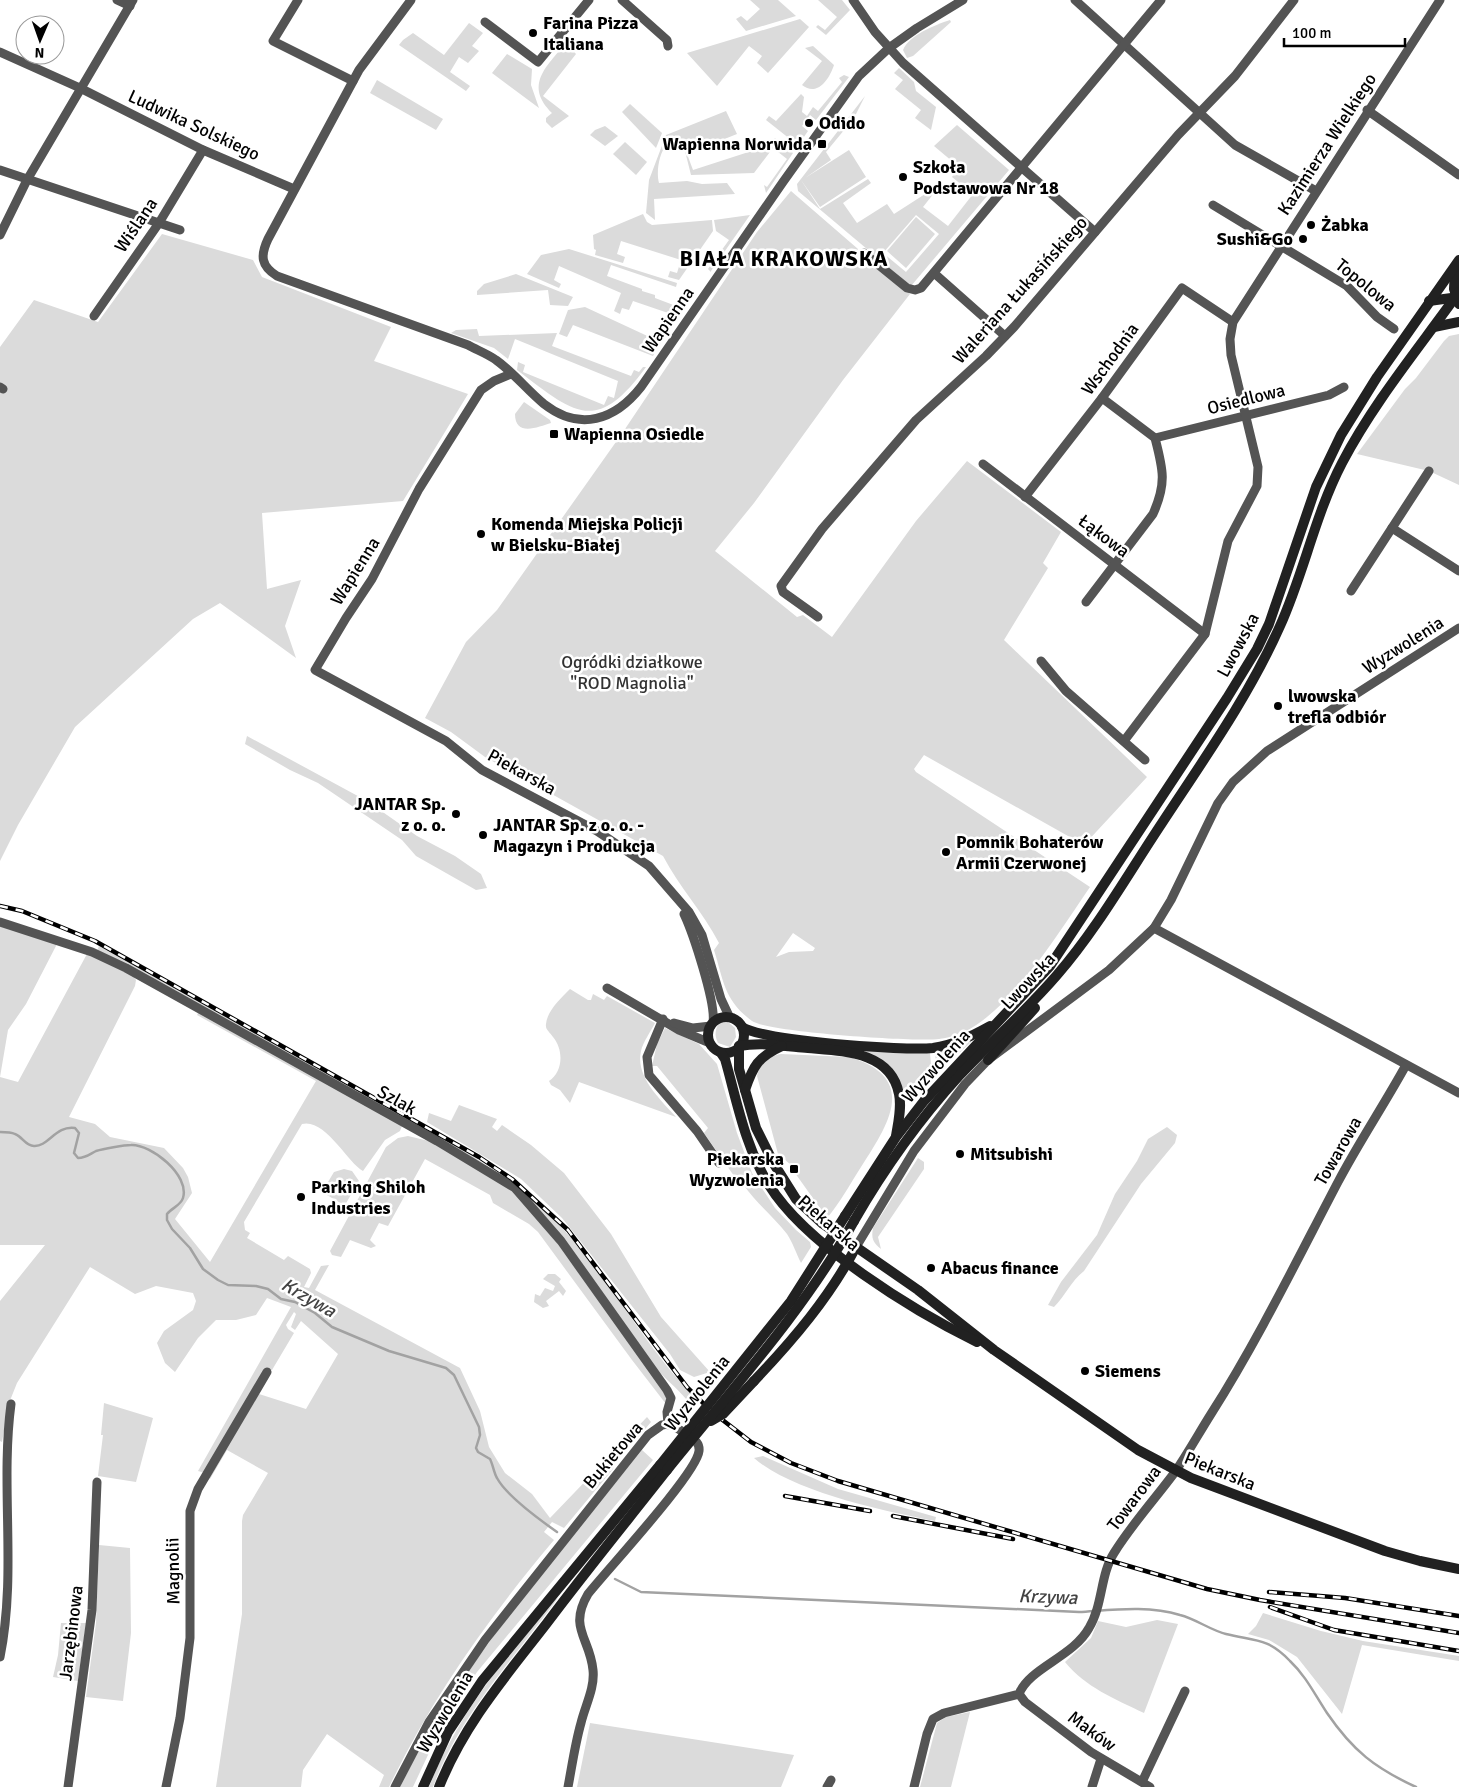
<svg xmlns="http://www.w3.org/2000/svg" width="1459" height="1787" viewBox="0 0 1459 1787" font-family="Signika,sans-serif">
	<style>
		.green { fill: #dbdbdb; fill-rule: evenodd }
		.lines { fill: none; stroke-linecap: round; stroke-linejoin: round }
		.stream { stroke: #a2a2a2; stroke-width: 2.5 }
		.street { stroke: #545454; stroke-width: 9 }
		.secondary { stroke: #212121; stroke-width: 10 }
		.rail-casing { stroke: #000; stroke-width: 4.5 }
		.rail { stroke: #fff; stroke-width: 2.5; stroke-dasharray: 8; stroke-linecap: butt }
		.secondary-bridge { stroke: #212121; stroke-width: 10 }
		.poi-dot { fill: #000; stroke: #fff; stroke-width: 2 }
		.labels { text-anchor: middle; stroke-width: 5; stroke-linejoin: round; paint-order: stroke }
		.poi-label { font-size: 18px; font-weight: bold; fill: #000; stroke: #fff; text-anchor: start }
		.street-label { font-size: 18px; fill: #000; stroke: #fff }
		.park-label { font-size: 18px; fill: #323232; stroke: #fff }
		.water-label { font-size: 19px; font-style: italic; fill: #434343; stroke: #fff }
		.district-label { font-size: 22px; font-weight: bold; letter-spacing: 1px; fill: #000; stroke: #fff }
	</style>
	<rect width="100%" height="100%" fill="#fff"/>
	<g class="green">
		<polygon points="750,0 778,0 796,16 746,31 736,19 741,16 747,21 760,9"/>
		<polygon points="818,0 842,0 850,10 826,35 816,27 818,25 825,30 837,17"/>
		<polygon points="800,19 809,27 768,73 757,63 762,56 749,46 717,86 687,53"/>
		<path d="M950,20L951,22L913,56L907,58L903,50C909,35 935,25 950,20Z"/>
		<polygon points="469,23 483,33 472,46 479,51 468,63 459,57 450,72 470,86 466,91 399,45 403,40 413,33 444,55"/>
		<path d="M566,43L576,54L543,96L569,116L552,128L546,122V118L552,113C524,85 546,67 566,43Z"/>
		<path d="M813,46L834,65C829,80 817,97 802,85L822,61L805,48Z"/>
		<polygon points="507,54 532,69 531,85 539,108 492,73"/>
		<polygon points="899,68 914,82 916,91 936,107 931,130 915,118 921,110 895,89 903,80 894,73"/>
		<polygon points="844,75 849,77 816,120 810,115 802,126 808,131 799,144 795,143 766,120 769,116 776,121 801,94 804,97 802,112 807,116 813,107 818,111 842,82 839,78"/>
		<polygon points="377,80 443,119 436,130 370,93"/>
		<path d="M865,96L854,118L826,152L831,160L805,178L849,150L866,177L820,207L801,180L820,209L868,179L871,183L843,203L857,223L887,204L894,214L936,187L938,188L923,207L948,226L973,194L952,177L959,167L934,146L957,125L1009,170L911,286L798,191L797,184ZM916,215L939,234L906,272L883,253Z"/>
		<polygon points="630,104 662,133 656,148 622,112"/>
		<path d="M726,111L737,134L687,154L693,170L770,145L775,138L793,153L766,193L764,185L767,187L787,159L773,148L754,173L691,175L684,147L667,144C659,153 656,172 659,183L687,181L702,184L727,183L735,194L654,199L655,220L646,213L649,180L666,135Z"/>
		<polygon points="605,126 618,136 605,146 590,135 595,130"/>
		<polygon points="625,142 647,162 636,175 613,154"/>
		<path d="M791,191L858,249L856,255L859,259L868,258L910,294L843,380L754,503L715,551L797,617L803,615L832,637L916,521L967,461L1061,532L1043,563L1048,568L1004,640L1147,777L1084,845L924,755L914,769L916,772L1090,887C1059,932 1013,1008 964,1032C957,1035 947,1038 939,1039C915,1042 767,1032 752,1021C724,1000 724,982 714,950L719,943C703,912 679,887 663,856L485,757L451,732L425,718L466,642L497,610L623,432L757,232ZM793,933L815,948L813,951L789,952L776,957Z"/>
		<polygon points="643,214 647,222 652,225 712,220 713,231 679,280 668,277 670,271 677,273 681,260 621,241 617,254 625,257 623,263 595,255 596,250 594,249 593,235"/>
		<polygon points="750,215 711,271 711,272 708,269 729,240 716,231 714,220"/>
		<polygon points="916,217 935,234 906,268 887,251"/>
		<polygon points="162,234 253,260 262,277 391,327 374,361 468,394 403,501 262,513 267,589 301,580 285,626 296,658 220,603 193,619 75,727 18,825 0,861 0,347 34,300 98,322"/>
		<polygon points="569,249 677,283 676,287 611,265 607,276 642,289 642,291 655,295 655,298 684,309 675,323 669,319 671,314 633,301 629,310 622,308 620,314 614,311 621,293 559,266 554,280 561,284 559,288 527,274 541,255"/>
		<polygon points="516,274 573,297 568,306 550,305 548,290 477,295 477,291 484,284"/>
		<polygon points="585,307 656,340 660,334 663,335 669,329 653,356 573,325 567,337 559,334 568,310"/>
		<path d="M477,329L479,336L557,333L552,346L631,376L634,370L639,372L643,367H646C596,436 574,413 517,370L518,362L525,365L523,372L604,405L608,396L614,398L618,381L515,339L508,359L494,348L451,333L456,330Z"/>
		<polygon points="1459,334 1459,485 1429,471 1357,454 1405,389 1416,378 1444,341 1449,336"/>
		<path d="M524,402L550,420L551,423C538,427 515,437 515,414Z"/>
		<polygon points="247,736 367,801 417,836 455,856 481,874 487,888 476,890 416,856 402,840 318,783 290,770 245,744"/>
		<path d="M0,925L57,944L26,1004L8,1030L0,1077L18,1082L88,952L133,976L136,980L135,986L69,1117L95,1124L110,1137L164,1148L183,1168L188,1177L192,1193L175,1219L210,1262L316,1081L197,1015L199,1011L402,1126L400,1131L385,1140L363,1171C348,1163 325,1118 302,1124L244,1222L245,1230L250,1233L247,1238L284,1260L288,1256L310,1269L311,1273L304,1287L309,1288L321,1266L329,1265L315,1290L460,1368L480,1411L489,1447L505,1473L532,1494L550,1518L647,1417L651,1422L637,1439L630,1442L617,1458L613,1469L564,1528L552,1522L544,1532L554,1540C490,1616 432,1697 389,1787H379L384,1775L327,1734L303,1770L301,1787H216L242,1614V1521L243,1515L268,1473L227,1450L210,1479L209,1477L259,1394L306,1409L338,1354L301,1321L295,1330L291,1327L296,1314L294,1312L286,1325L288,1329L294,1333L272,1370L265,1369L205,1473L198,1471L291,1307L267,1298L256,1315L236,1320H216L198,1338L175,1372L165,1363L157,1343L164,1331L193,1310L196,1301L193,1293L156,1286L135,1294L90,1267L17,1383L9,1403L2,1442L0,1441V1301L45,1245H0Z"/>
		<path d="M99,946L454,1145C514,1180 557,1216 599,1272C631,1316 660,1363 699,1402L690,1413L682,1404L686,1399C677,1388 666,1380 657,1369C599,1300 565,1215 486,1165L97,951Z"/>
		<path d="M570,989L588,1000H591L593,994L604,1000L607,996L655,1023C651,1031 643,1042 641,1051C635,1077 661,1100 676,1117L579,1082L570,1103L560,1090L551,1085L549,1081C563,1072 564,1050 553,1037C550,1032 545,1030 546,1024C547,1011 561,998 570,989Z"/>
		<path d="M720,1022H728L735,1028L736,1037L730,1047L718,1043C714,1035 715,1029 720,1022Z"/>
		<path d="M665,1028L699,1044L717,1064L737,1133L752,1173L775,1208L796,1230L810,1242L811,1247L801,1263C796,1253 793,1243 787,1234C773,1216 756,1203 743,1184L741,1186L704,1133L708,1128L657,1066H652L657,1044Z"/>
		<polygon points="971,1042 970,1043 937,1073 935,1053"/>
		<path d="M860,1049L930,1053L932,1075L924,1080L925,1083L922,1086L903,1090C896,1067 880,1060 860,1049Z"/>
		<path d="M781,1054L849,1057C920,1078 888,1125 861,1167C850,1184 840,1203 827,1218L795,1173L797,1170L778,1154L757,1076C759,1064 769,1056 781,1054Z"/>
		<polygon points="459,1105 497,1119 492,1127 497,1131 502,1125 531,1145 564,1173 611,1234 661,1317 710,1372 694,1377 680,1370 670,1354 562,1218 521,1179 427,1122 429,1113 451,1121"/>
		<path d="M1167,1127L1177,1135L1175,1143L1141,1184L1084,1271C1071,1281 1065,1296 1054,1307L1048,1305L1061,1282L1097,1235L1115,1194L1137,1161L1148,1139Z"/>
		<polygon points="408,1136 433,1142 509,1187 534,1211 667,1396 666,1404 632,1360 538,1232 529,1224 493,1203 490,1195 425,1159 388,1226 379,1223 370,1240 376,1246 371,1248 350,1240 341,1257 332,1255 330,1251 386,1147 398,1138"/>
		<path d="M918,1158L924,1162V1169L878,1237L881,1249C873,1243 871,1238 873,1228Z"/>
		<polygon points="344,1169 352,1171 359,1181 342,1210 339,1209 342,1204 322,1192 334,1172"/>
		<polygon points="548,1274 555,1274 561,1279 559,1282 566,1291 563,1296 559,1291 546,1301 549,1306 543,1308 534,1302 535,1294 540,1296 545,1288 553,1291 555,1286 543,1279"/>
		<polygon points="104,1403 153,1418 136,1482 98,1476 103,1435 101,1435"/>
		<path d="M642,1450L653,1460L477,1672L442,1725L413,1787H400C461,1662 556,1558 642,1450Z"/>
		<path d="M763,1456L838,1489L936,1517L935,1521C884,1511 793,1492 754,1458Z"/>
		<polygon points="99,1545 130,1548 131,1633 123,1701 86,1697 96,1623"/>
		<path d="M558,1598C513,1660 460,1714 433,1787H429C451,1730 486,1682 525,1635C535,1623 546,1606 558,1598Z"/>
		<polygon points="1263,1613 1321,1631 1363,1641 1459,1656 1459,1661 1362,1645 1342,1714 1297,1657 1269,1640 1248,1634 1256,1626"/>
		<path d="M1157,1620L1178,1624L1144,1713C1115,1699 1085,1687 1065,1662L1091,1638L1098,1621L1126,1627Z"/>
		<polygon points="61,1623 86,1623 78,1681 53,1677 58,1655"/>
		<polygon points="970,1712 951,1787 920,1787 937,1723 946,1717"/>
		<polygon points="590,1723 794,1755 781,1787 577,1787"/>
	</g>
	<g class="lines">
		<g class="stream">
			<path d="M0,1132C5,1132 11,1132 15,1134C23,1137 25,1146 34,1146C48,1147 56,1125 75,1128L79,1133L74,1153L78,1158C86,1158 90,1154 96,1151C103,1149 124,1145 131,1145C151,1144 190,1175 183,1198C181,1205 172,1208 167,1214V1220L172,1229L190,1248L203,1269L218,1280L228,1285L256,1286L268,1289L281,1299L295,1302L315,1313L332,1327L389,1351L446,1368L454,1375L479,1427L480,1435L476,1448L478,1452L490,1459C493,1465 494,1473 497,1478C506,1495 540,1520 557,1532"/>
			<path d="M615,1579L641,1592L1079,1612C1112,1610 1148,1605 1180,1615C1196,1619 1210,1630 1226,1634C1254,1641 1267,1637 1290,1661C1306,1676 1315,1695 1327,1713C1353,1751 1375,1768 1416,1787"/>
		</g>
		<g class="street">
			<polyline points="117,0 130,6"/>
			<polyline points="298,0 273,41 353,81"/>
			<path d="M411,0L359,70L268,239C260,256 261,266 277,276L468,345C477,350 488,354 496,360C513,372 527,390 544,404C580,432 615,420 641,387L783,182L859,76L889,48L917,28L963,0"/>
			<polyline points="622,0 667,40 668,46"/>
			<polyline points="853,0 875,32 903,63 1095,232"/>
			<polyline points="1075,0 1235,145 1316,191"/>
			<polyline points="485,22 538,62 589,0"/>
			<polyline points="0,52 80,88 203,150 294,189"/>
			<polyline points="1367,110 1459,175"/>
			<polyline points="0,170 180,230"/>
			<polyline points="1213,205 1347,286 1377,317 1394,329"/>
			<polyline points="0,235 27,180 133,0"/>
			<polyline points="864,253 907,288 915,290 921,288 1161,0"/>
			<polyline points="934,273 1005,336"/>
			<polyline points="94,316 159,223 203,150"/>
			<polyline points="511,374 494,381 481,390 419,489 372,579 346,618 315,670 446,741 482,770 597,831 649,866 689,912 702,935 721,999 729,1016"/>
			<polyline points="0,387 3,389"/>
			<polyline points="1102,398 1155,438 1329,395 1344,387"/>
			<polyline points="983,464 1205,634"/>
			<polyline points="1025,497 1102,398 1182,288 1233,322"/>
			<polyline points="1392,528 1459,571"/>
			<polyline points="1351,591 1429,471"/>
			<path d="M1086,602L1153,514C1167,483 1163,469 1155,438"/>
			<polyline points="818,617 783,592 781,586 822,529 916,420 986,356 1014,327 1178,135 1235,76 1294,0"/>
			<polyline points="1041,661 1066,691 1145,760"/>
			<polyline points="1124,741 1205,634 1228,541 1257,486 1258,467 1231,355 1230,339 1233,322 1440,0"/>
			<path d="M684,914C693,933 716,1003 713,1022"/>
			<polyline points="0,922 92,952 126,968 437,1141 515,1188 561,1241 667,1390 671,1398 667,1412 668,1424"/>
			<polyline points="1154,928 1459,1093"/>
			<polyline points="607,988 679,1030 710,1043"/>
			<polyline points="663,1019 647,1057 649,1075 697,1131 719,1163"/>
			<polyline points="674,1023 693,1028 711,1026"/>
			<polyline points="856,1247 914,1151 965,1084 988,1060 1109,970 1154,928 1171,900 1218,803 1233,782 1267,751 1459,628"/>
			<path d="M0,1657C17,1573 0,1487 11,1404"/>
			<polyline points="1019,1694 1025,1702 1091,1752 1150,1787"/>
			<polyline points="1142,1782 1185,1691"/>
			<polyline points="68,1787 92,1610 97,1482"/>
			<polyline points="166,1787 180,1718 190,1638 190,1511 198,1489 267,1372"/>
			<path d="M395,1787L429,1722L485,1640L648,1435L662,1425C672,1423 678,1429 686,1434C693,1439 700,1442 699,1451C697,1473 607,1570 588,1594C568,1628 590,1638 593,1670C595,1688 585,1706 581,1723C575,1744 572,1766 568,1787"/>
			<polyline points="827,1787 831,1780"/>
			<path d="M914,1787L927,1734L933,1719L944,1713L1019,1694C1029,1668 1073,1657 1089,1628C1103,1605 1100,1575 1114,1553C1132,1524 1155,1499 1175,1472C1188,1453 1199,1433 1211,1414C1258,1340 1297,1260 1338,1182C1359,1142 1384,1105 1406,1065"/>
			<polyline points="1092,1787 1101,1759"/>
		</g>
		<g class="secondary">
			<polyline points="1455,267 1454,289 1459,304"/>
			<polyline points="1429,301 1459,297"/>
			<polyline points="1434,327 1459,322"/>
			<circle cx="726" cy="1035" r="18"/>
			<path d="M742,1027C764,1041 903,1051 933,1048C954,1045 972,1036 990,1026"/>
			<polyline points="739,1046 739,1069 756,1128 774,1164 796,1199 823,1224 918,1290 994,1350 1138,1450 1191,1478 1385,1551 1420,1561 1459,1569"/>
			<path d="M739,1046C761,1042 785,1046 808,1048C842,1051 891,1051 899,1094C902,1108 898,1123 896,1136"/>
			<path d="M721,1053L725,1059C737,1101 745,1147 769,1185C806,1245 914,1311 977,1342"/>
			<polyline points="988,1060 1035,1008"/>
			<path d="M745,1090C753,1066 758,1057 782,1046"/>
			<polyline points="845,1216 896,1137 924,1101 1050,966 1227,698 1257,649 1269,624 1316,487 1341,435 1377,377 1459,260"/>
			<path d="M854,1221C884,1169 918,1121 959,1076C991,1042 1026,1011 1057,975C1097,929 1128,874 1162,823C1204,759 1249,696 1280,626C1304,573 1315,515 1342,463C1374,402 1419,348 1459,292"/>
			<path d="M754,1381C793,1340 829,1298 856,1247"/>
			<polyline points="423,1787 448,1732 482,1681 660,1465"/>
			<path d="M439,1787C464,1724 506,1676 547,1623C586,1571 627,1521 667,1470"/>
		</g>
		<defs>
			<g id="rail">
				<polyline points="0,906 22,911 95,941 479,1157 512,1179 568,1230 687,1387 711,1411 751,1442 791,1463 838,1481 1207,1589 1260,1600 1459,1633"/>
				<polyline points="785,1496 870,1511"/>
				<polyline points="893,1516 1013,1539"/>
				<polyline points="1269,1592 1345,1598 1459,1616"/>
				<polyline points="1270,1607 1334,1630 1459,1651"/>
			</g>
		</defs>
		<use href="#rail" class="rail-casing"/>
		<use href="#rail" class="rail"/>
		<g class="secondary-bridge">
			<polyline points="711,1421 723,1414 754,1381"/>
			<polyline points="660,1465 791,1301 845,1216"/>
			<path d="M667,1470C732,1389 803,1312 854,1221"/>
		</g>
	</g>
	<g class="poi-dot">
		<circle cx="533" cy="33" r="5"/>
		<circle cx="809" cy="123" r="5"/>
		<rect x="817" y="139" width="10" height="10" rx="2.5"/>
		<circle cx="903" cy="177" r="5"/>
		<circle cx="1311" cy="225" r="5"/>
		<circle cx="1303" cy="239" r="5"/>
		<rect x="549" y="429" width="10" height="10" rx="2.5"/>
		<circle cx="481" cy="534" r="5"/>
		<circle cx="1278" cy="706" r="5"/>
		<circle cx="456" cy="814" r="5"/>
		<circle cx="483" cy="835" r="5"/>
		<circle cx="946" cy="852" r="5"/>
		<circle cx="960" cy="1154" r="5"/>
		<rect x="789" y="1164" width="10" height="10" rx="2.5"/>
		<circle cx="301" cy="1197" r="5"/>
		<circle cx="931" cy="1268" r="5"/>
		<circle cx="1085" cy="1371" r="5"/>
	</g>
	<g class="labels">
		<g class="poi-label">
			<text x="543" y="29">Farina Pizza<tspan x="543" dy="21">Italiana</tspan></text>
			<text x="819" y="129">Odido</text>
			<text x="812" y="150" text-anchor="end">Wapienna Norwida</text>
			<text x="913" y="173">Szkoła<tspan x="913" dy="21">Podstawowa Nr 18</tspan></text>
			<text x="1321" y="231">Żabka</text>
			<text x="1293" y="245" text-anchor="end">Sushi&amp;Go</text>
			<text x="564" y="440">Wapienna Osiedle</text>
			<text x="491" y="530">Komenda Miejska Policji<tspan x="491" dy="21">w Bielsku-Białej</tspan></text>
			<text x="1288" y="702">lwowska<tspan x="1288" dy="21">trefla odbiór</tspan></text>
			<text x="446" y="810" text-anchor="end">JANTAR Sp.<tspan x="446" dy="21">z o. o.</tspan></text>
			<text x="493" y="831">JANTAR Sp. z o. o. -<tspan x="493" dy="21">Magazyn i Produkcja</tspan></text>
			<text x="956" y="848">Pomnik Bohaterów<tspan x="956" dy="21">Armii Czerwonej</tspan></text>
			<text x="970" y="1160">Mitsubishi</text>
			<text x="784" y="1165" text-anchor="end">Piekarska<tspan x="784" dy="21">Wyzwolenia</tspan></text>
			<text x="311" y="1193">Parking Shiloh<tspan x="311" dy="21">Industries</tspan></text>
			<text x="941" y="1274">Abacus finance</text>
			<text x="1095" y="1377">Siemens</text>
		</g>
		<g class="street-label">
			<text transform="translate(194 125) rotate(25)" y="6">Ludwika Solskiego</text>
			<text transform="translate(1327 144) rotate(-57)" y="6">Kazimierza Wielkiego</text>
			<text transform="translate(136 225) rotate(-56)" y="6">Wiślana</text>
			<text transform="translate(1366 285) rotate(39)" y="6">Topolowa</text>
			<text transform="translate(1020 290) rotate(-48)" y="6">Waleriana Łukasińskiego</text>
			<text transform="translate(668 320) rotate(-55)" y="6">Wapienna</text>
			<text transform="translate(1110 359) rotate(-54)" y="6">Wschodnia</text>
			<text transform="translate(1246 399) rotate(-14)" y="6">Osiedlowa</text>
			<text transform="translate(1104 536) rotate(37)" y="6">Łąkowa</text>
			<text transform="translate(355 571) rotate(-58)" y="6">Wapienna</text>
			<text transform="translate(1238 645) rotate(-62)" y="6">Lwowska</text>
			<text transform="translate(1403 645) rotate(-32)" y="6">Wyzwolenia</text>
			<text transform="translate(522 772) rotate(29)" y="6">Piekarska</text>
			<text transform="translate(1028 981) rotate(-47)" y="6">Lwowska</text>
			<text transform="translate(936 1066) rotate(-48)" y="6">Wyzwolenia</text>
			<text transform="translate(397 1100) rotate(29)" y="6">Szlak</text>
			<text transform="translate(1338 1151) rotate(-60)" y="6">Towarowa</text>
			<text transform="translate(829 1223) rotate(41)" y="6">Piekarska</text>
			<text transform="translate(697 1393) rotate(-51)" y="6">Wyzwolenia</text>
			<text transform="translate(613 1455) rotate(-50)" y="6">Bukietowa</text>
			<text transform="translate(1220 1471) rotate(22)" y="6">Piekarska</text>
			<text transform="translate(1134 1498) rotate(-53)" y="6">Towarowa</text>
			<text transform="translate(173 1571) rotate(-91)" y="6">Magnolii</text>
			<text transform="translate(71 1633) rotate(-83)" y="6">Jarzębinowa</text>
			<text transform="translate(445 1712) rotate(-59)" y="6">Wyzwolenia</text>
			<text transform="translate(1092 1731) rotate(36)" y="6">Maków</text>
		</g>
		<g class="park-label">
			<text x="632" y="668">Ogródki działkowe<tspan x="632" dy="21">"ROD Magnolia"</tspan></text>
		</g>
		<g class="water-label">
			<text transform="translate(309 1297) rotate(30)" y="7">Krzywa</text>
			<text transform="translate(1048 1596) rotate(2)" y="7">Krzywa</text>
		</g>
		<g class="district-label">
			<text x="784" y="266">BIAŁA KRAKOWSKA</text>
		</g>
	</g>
	<g transform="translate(40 40) rotate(182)"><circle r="24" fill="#ffffff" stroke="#999999"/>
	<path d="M0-4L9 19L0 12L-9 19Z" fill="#000000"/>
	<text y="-8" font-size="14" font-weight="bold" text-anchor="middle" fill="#000000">N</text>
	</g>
	<path d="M1284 38v8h121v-8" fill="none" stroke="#000000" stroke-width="2.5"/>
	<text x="1292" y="38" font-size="15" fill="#000000" stroke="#ffffff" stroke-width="4" paint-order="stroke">100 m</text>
</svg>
